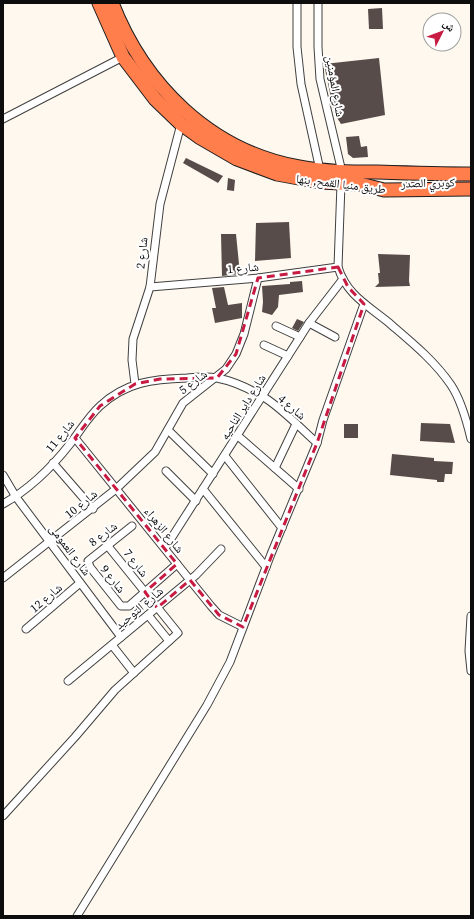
<svg xmlns="http://www.w3.org/2000/svg" width="474" height="919" viewBox="0 0 474 919" font-family="'Source Serif 4','Noto Naskh Arabic',serif">
	<style>
		.building { fill: #574c49 }
		.lines { fill: none; stroke-linecap: round; stroke-linejoin: round }
		.street-casing { stroke: #404040; stroke-width: 9 }
		.highway-casing { stroke: #1e1e1e; stroke-width: 15 }
		.street { stroke: #fff; stroke-width: 7 }
		.highway { stroke: #ff7e4c; stroke-width: 13 }
		.marked { fill: none; stroke: #c81b42; stroke-width: 3; stroke-dasharray: 8 5; stroke-linejoin: round }
		.labels { text-anchor: middle; stroke-width: 4; stroke-linejoin: round; paint-order: stroke }
		.street-label { font-size: 12px; fill: #0d0d0d; stroke: #fff }
	</style>
	<rect width="100%" height="100%" fill="#fff8ee"/>
	<g class="building">
		<polygon points="382,8 383,29 369,29 368,9"/>
		<polygon points="379,58 385,115 341,124 334,113 324,64"/>
		<polygon points="359,136 361,147 367,146 368,157 353,158 348,154 346,137"/>
		<polygon points="186,158 223,176 218,183 183,163"/>
		<polygon points="228,178 235,180 234,191 227,190"/>
		<polygon points="289,222 291,258 255,261 256,223"/>
		<polygon points="221,234 236,234 240,274 222,276"/>
		<polygon points="378,254 410,255 409,281 410,286 375,287 379,283 378,273 380,273"/>
		<polygon points="302,281 303,292 279,295 278,307 272,315 262,312 263,302 262,286 290,284 290,282"/>
		<polygon points="224,287 228,305 242,303 242,318 215,323 212,308 216,308 212,288"/>
		<polygon points="297,319 304,322 298,331 292,328"/>
		<polygon points="421,423 450,424 455,443 420,441"/>
		<rect x="344" y="424" width="14" height="14"/>
		<polygon points="392,454 434,458 434,461 453,462 452,474 445,474 444,482 437,482 437,480 390,475"/>
	</g>
	<g class="lines">
		<defs>
			<g id="street">
				<polyline points="297,3 297,47 301,84 320,170"/>
				<polyline points="318,3 318,47 320,79 342,172"/>
				<polyline points="3,119 123,57"/>
				<path d="M341,184L338,267C346,294 367,305 388,322C410,341 434,360 451,385C461,400 467,422 471,439"/>
				<polyline points="150,287 258,278 338,267"/>
				<polyline points="309,323 335,337"/>
				<polyline points="276,326 300,337"/>
				<polyline points="264,345 288,356"/>
				<polyline points="135,384 132,360 133,339 150,287 160,204 181,124"/>
				<polyline points="168,430 213,474"/>
				<polyline points="238,436 299,489"/>
				<polyline points="75,438 211,606 219,615 243,627"/>
				<polyline points="225,456 282,528"/>
				<polyline points="53,463 93,509"/>
				<polyline points="275,468 296,424"/>
				<polyline points="166,471 196,501"/>
				<polyline points="3,475 16,497 121,637"/>
				<polyline points="203,489 266,567"/>
				<path d="M3,504C28,490 52,467 70,444C80,431 88,417 100,406C126,382 153,379 187,378C197,377 207,376 217,378C233,381 248,388 262,396C281,407 300,428 317,443"/>
				<polyline points="132,526 88,561 90,567 121,606 129,606 177,564"/>
				<polyline points="165,548 309,323 343,279"/>
				<polyline points="3,578 116,489 155,452 183,403 226,369 236,354 244,334 258,278"/>
				<polyline points="148,615 169,641"/>
				<polyline points="471,616 469,651 471,671"/>
				<polyline points="26,629 80,583"/>
				<polyline points="112,645 134,673"/>
				<polyline points="68,681 196,575 221,549"/>
				<polyline points="3,816 75,737 115,690 178,633 107,545"/>
				<polyline points="77,916 207,705 230,662 271,554 317,443 323,420 364,304"/>
			</g>
			<g id="highway">
				<polyline points="99,3 123,57 155,99 181,124 199,137 237,159 277,174 320,182 360,184 384,190 471,189"/>
				<path d="M112,3C144,85 210,151 299,167C325,172 351,172 377,172C408,173 440,174 471,174"/>
			</g>
		</defs>
		<use href="#street" class="street-casing"/>
		<use href="#highway" class="highway-casing"/>
		<use href="#street" class="street"/>
		<use href="#highway" class="highway"/>
	</g>
	<path class="marked" d="M338,267L348,287L364,304L317,443L243,627L219,615L190,580L157,608L145,592L177,564L75,438L100,406L135,384L160,379L217,378L236,354L258,278Z"/>
	<g class="labels">
		<g class="street-label">
			<text transform="translate(335 86) rotate(80)" y="4">شارع المؤمنين</text>
			<text transform="translate(428 183) rotate(-1)" y="4">كوبري الصدر</text>
			<text transform="translate(341 184) rotate(7)" y="4">طريق منيا القمح, بنها</text>
			<text transform="translate(142 253) rotate(-84)" y="4">شارع 2</text>
			<text transform="translate(243 268) rotate(-5)" y="4">شارع 1</text>
			<text transform="translate(193 382) rotate(-37)" y="4">شارع 5</text>
			<text transform="translate(243 407) rotate(-58)" y="4">شارع داير الناحيه</text>
			<text transform="translate(292 407) rotate(40)" y="4">شارع 4</text>
			<text transform="translate(60 436) rotate(-51)" y="4">شارع 11</text>
			<text transform="translate(81 504) rotate(-39)" y="4">شارع 10</text>
			<text transform="translate(164 530) rotate(51)" y="4">شارع الزهراء</text>
			<text transform="translate(103 534) rotate(-37)" y="4">شارع 8</text>
			<text transform="translate(70 550) rotate(53)" y="4">شارع العمومى</text>
			<text transform="translate(136 563) rotate(52)" y="4">شارع 7</text>
			<text transform="translate(113 579) rotate(51)" y="4">شارع 9</text>
			<text transform="translate(46 598) rotate(-40)" y="4">شارع 12</text>
			<text transform="translate(139 608) rotate(-40)" y="4">شارع التوحيد</text>
		</g>
	</g>
	<rect width="474" height="919" fill="none" stroke="#0d0d0d" stroke-width="8"/>
	<g transform="translate(442 32) rotate(48)"><circle r="19" fill="#ffffff" stroke="#9e9e9e"/>
	<path d="M0-3L7 15L0 10L-7 15Z" fill="#c81b42"/>
	<text y="-6" font-size="11" font-weight="bold" text-anchor="middle" fill="#0d0d0d">ش</text>
	</g>
</svg>
